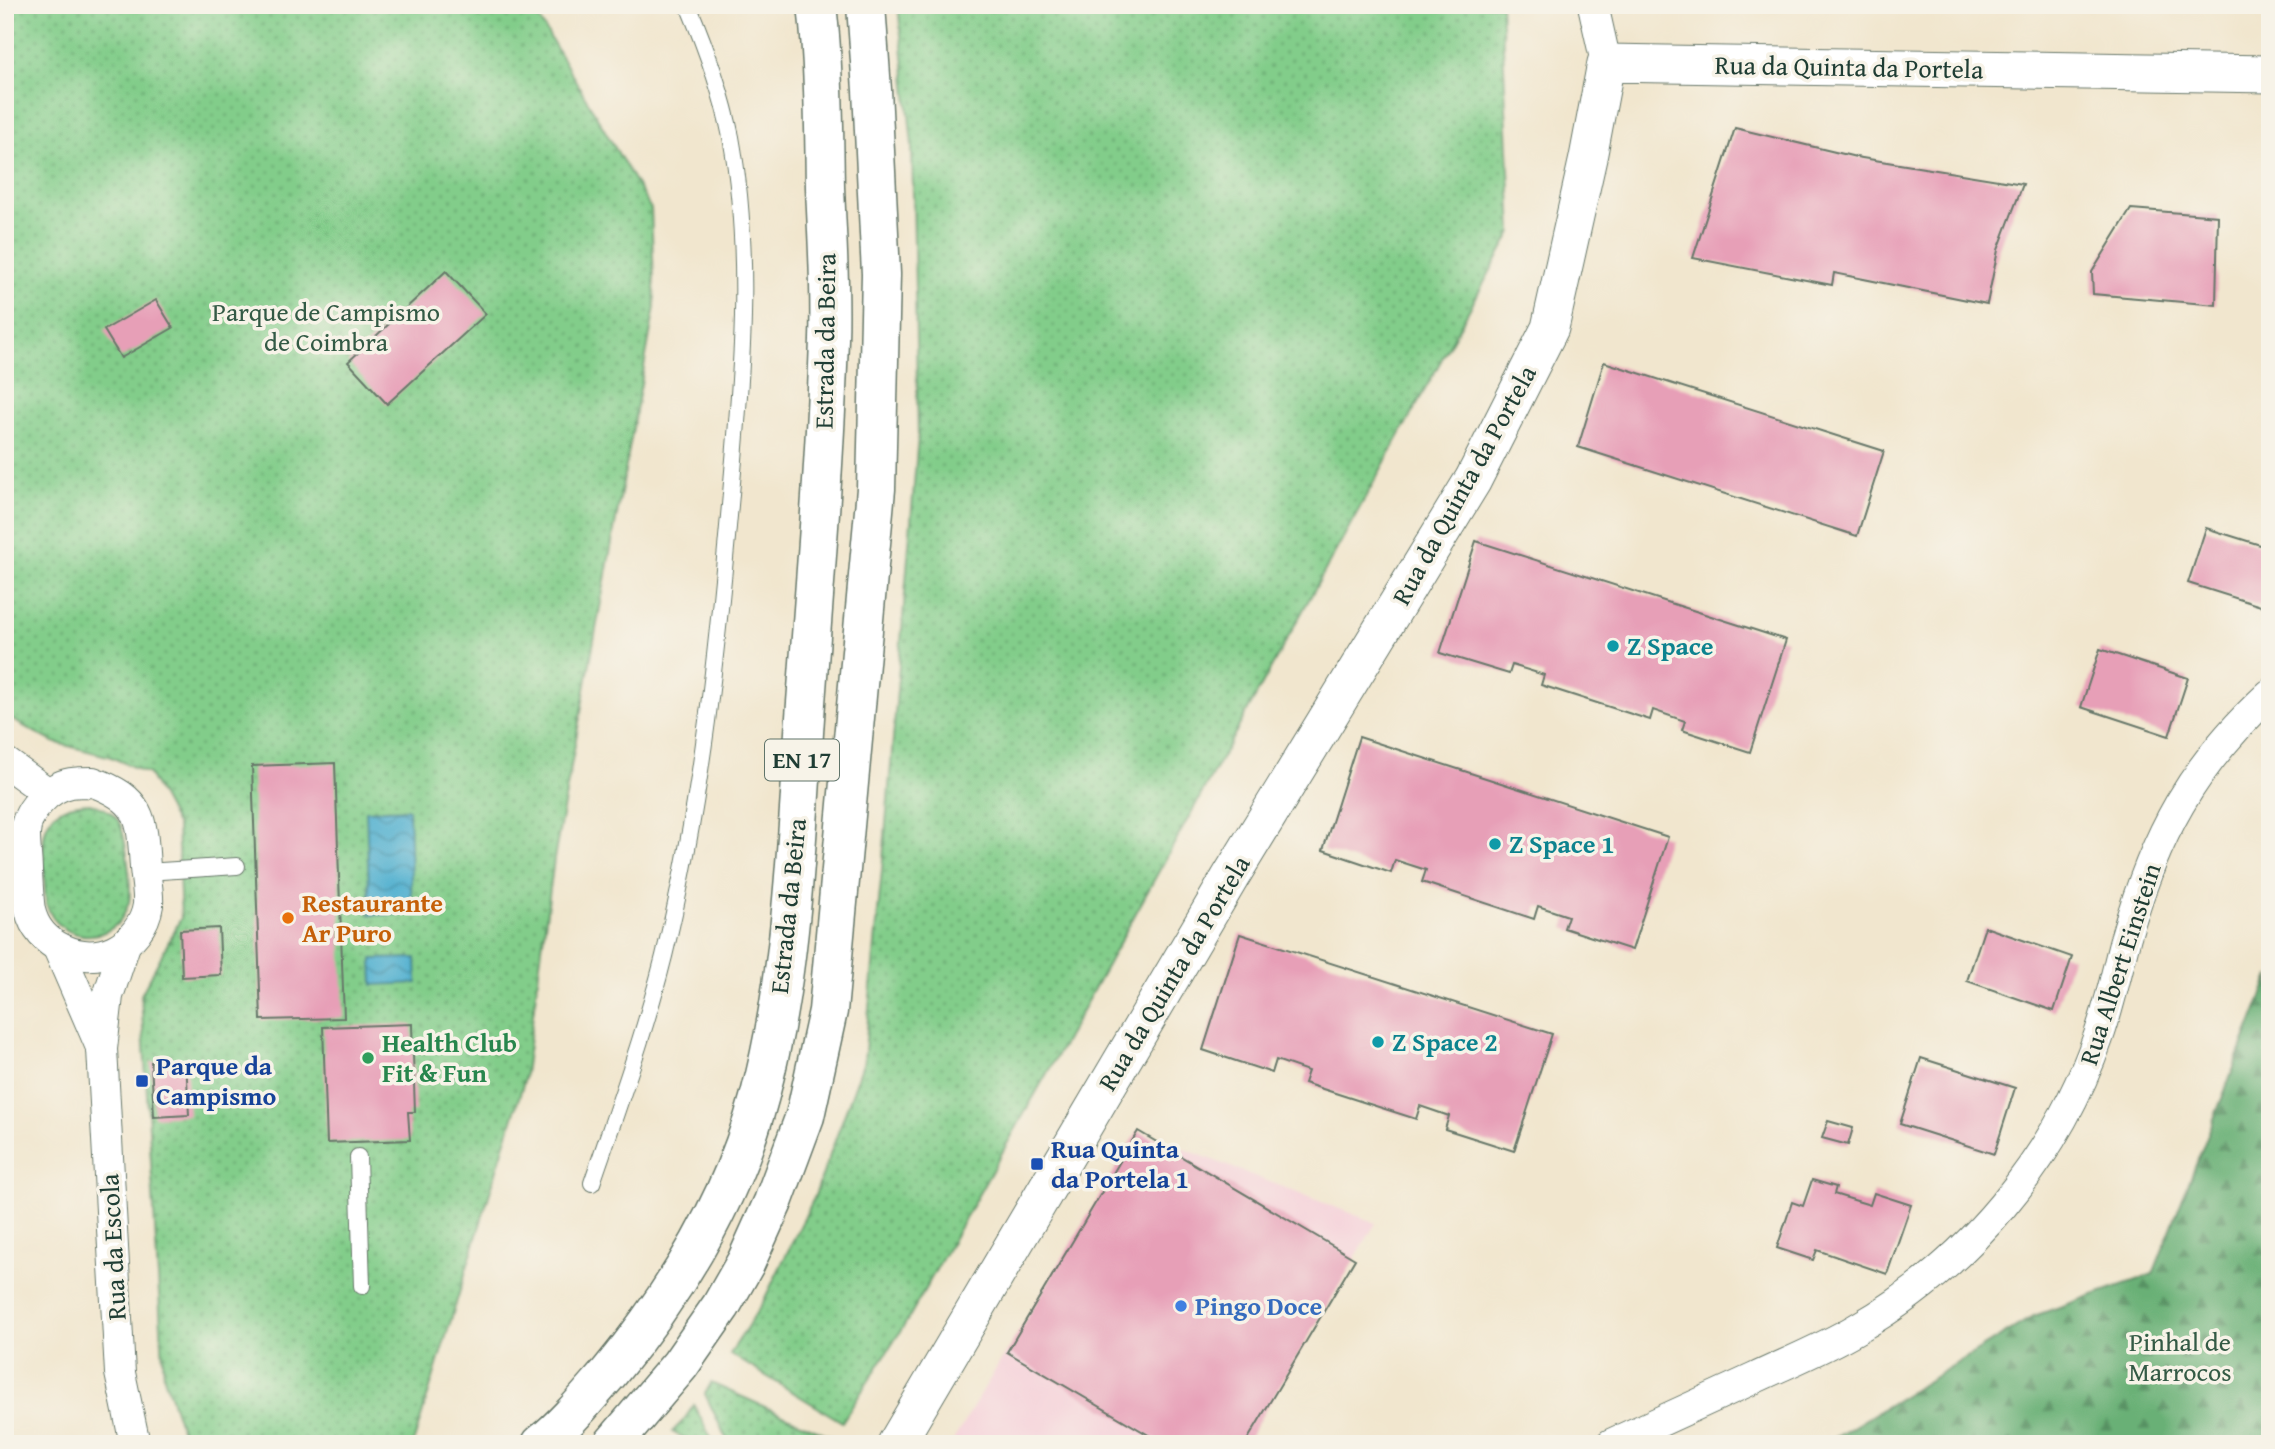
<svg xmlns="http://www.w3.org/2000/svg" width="2275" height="1449" viewBox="0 0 2275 1449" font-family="'Gentium Book Plus',serif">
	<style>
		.built { fill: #f5cfd9 }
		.grass { fill: url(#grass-dots); stroke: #50855f; stroke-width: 2 }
		.forest { fill: url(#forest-firs); stroke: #447655; stroke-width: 2 }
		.water { fill: url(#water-waves); stroke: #387782; stroke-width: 2 }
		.building { fill: #e79fb7 }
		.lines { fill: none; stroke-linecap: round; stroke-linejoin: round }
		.service-casing { stroke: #68786a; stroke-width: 18 }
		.minor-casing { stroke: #68786a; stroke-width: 32 }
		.tertiary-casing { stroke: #68786a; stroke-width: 39 }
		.primary-casing { stroke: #68786a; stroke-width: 41 }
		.service { stroke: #fff; stroke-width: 16 }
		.minor { stroke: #fff; stroke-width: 30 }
		.tertiary { stroke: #fff; stroke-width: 37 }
		.primary { stroke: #fff; stroke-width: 38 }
		.culture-dot { fill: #0f9aa8; stroke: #f7f3e8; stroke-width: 2.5 }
		.food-dot { fill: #e8710a; stroke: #f7f3e8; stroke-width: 2.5 }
		.leisure-dot { fill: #2e9e5b; stroke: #f7f3e8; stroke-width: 2.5 }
		.transit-dot { fill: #1a4fb4; stroke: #f7f3e8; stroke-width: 2.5 }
		.shop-dot { fill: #3f7fe0; stroke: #f7f3e8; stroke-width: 2.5 }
		.labels { text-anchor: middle; stroke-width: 7; stroke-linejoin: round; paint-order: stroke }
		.shield { fill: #f7f3e8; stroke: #60746a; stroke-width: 2 }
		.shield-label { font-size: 24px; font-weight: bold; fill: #1f3d34 }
		.street-label { font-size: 26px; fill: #1f3d34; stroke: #f7f3e8 }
		.park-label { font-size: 26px; fill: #335a45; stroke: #f7f3e8 }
		.culture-label { font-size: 26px; font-weight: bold; fill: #0d838f; stroke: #f7f3e8; text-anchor: start }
		.food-label { font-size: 26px; font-weight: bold; fill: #c56008; stroke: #f7f3e8; text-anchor: start }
		.leisure-label { font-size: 26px; font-weight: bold; fill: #27864d; stroke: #f7f3e8; text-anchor: start }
		.transit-label { font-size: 26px; font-weight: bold; fill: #164399; stroke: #f7f3e8; text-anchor: start }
		.shop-label { font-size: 26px; font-weight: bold; fill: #366cbe; stroke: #f7f3e8; text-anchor: start }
	</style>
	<defs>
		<pattern id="grass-dots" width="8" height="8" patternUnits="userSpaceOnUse" patternTransform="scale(1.75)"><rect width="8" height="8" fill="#82cd8a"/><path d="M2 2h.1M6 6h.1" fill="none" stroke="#6aa872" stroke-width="1.8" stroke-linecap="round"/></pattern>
		<pattern id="forest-firs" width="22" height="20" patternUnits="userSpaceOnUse" patternTransform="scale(1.75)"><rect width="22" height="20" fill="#69b076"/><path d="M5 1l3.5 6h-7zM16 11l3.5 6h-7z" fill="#569062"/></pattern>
		<pattern id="water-waves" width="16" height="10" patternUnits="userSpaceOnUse" patternTransform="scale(1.75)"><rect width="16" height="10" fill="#52b1d0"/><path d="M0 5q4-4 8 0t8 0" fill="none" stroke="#4391aa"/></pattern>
	</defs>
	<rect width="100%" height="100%" fill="#f7f3e8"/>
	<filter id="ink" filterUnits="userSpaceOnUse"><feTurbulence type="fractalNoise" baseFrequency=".0143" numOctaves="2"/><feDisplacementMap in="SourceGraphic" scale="14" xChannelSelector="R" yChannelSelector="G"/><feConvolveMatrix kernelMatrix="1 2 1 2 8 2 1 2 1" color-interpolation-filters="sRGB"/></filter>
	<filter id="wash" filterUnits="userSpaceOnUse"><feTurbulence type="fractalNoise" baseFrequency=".00686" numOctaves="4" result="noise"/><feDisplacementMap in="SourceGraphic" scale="28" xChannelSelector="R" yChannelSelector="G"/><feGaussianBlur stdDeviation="1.57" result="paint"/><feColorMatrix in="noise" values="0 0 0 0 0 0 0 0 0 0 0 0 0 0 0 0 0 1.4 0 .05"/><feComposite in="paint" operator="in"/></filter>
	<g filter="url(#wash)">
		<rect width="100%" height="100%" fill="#f1e6ce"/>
		<polygon class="built" points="1138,1131 1376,1223 1243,1444 951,1444"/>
		<g class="grass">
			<polygon points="5,5 531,5 651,209 655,307 554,859 524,1081 413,1444 186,1444 164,1377 141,995 181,918 177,826 149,774 111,757 53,742 5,716"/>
			<polygon points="898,5 1501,5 1512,232 1064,1043 907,1321 842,1422 730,1354 763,1302 814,1198 864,1061 884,848 918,436 912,145"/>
			<path d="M90,803C101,807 110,810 117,819C126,830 132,888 129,902C127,909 124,915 120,921C98,945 58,938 47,906C44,895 45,880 44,869C41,830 44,804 90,803Z"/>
			<polygon points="711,1383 835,1438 833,1444 729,1444 705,1394"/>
			<polygon points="694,1405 714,1444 696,1444 672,1432 683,1421"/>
		</g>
		<polygon class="forest" points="2270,976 2270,1444 1825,1444 2034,1316 2153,1274"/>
		<g class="water">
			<polygon points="409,809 412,914 370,915 366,811"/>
			<polygon points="416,958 417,983 373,985 372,959"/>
		</g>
		<g id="blocks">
			<g class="building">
				<polygon points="1735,128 1856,157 2023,184 1998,250 1987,304 1834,273 1832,285 1693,258"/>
				<polygon points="2131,209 2218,216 2216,305 2093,294 2092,272"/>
				<polygon points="446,271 486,314 387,404 348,362"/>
				<polygon points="156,300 173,328 121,358 104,330"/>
				<polygon points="1604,362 1884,451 1857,536 1578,447"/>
				<polygon points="2206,528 2270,548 2270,609 2188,583"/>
				<polygon points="1476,541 1786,640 1750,752 1682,730 1685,721 1653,710 1650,720 1541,685 1544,675 1512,665 1509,674 1440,653"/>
				<polygon points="2100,649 2188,678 2169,736 2081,707"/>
				<polygon points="1359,737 1668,837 1632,950 1564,928 1568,916 1538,906 1534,919 1422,882 1426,870 1395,860 1391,873 1323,850"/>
				<polygon points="335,763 344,1018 261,1020 252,766"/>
				<polygon points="1985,927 2072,957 2054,1011 1967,981"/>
				<polygon points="219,928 221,975 182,977 180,930"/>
				<polygon points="1240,934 1552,1034 1514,1151 1445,1129 1449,1116 1420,1106 1416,1119 1304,1083 1308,1071 1276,1060 1272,1073 1203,1050"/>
				<polygon points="412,1024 415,1112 408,1112 410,1140 327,1143 323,1027"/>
				<polygon points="1921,1058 2015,1088 1994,1154 1900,1124"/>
				<polygon points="186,1061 189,1115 154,1117 151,1062"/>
				<polygon points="1828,1121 1853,1128 1848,1145 1822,1138"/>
				<polygon points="1138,1131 1355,1259 1245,1444 1164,1444 1007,1352"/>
				<polygon points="1812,1180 1836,1187 1834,1194 1870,1205 1874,1193 1911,1205 1887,1274 1817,1250 1813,1260 1777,1248 1792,1202 1803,1206"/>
			</g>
		</g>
	</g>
	<g filter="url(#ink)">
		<use href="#blocks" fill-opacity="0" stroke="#68786a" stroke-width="2"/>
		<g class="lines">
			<defs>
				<g id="service">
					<polyline points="146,872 237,866"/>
					<polyline points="358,1157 362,1286"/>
					<path d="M592,1183C620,1101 650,1019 669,935C702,794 717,649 730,505C741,383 753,258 731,137C722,92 706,48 688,5"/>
				</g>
				<g id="minor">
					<polyline points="1593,5 1606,63"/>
					<polyline points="5,762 48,793"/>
					<path d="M93,782C143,800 142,820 145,868C146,880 149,894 148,905C145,925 131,942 114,950C81,965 38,946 30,910C28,898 28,885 27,873C27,860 25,848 25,835C25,812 48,787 71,783C78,782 86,782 93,782Z"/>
					<polyline points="125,945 108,996 102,1049 120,1373 135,1444"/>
					<polyline points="58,948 100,1045"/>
					<path d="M1611,1444C1659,1422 1707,1400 1755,1378C1789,1362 1824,1348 1856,1329C1967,1266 2056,1159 2098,1038C2110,1005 2117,970 2126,936C2155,835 2192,766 2270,694"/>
				</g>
				<polyline id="tertiary" points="896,1444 1231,876 1473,480 1550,328 1588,158 1606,63 2270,74"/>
				<g id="primary">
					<path d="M541,1444C567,1423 587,1398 609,1373C676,1292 733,1197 760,1095C793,971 797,831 806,703C815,582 825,461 829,339C831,289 827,238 825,187C824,127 824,65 817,5"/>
					<polyline points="613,1444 680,1365 721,1306 746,1262 773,1202 805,1116 828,1011 876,489 881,274 872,90 866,5"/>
				</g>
			</defs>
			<use href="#service" class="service-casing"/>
			<use href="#minor" class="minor-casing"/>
			<use href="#tertiary" class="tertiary-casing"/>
			<use href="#primary" class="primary-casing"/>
			<use href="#service" class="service"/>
			<use href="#minor" class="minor"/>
			<use href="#tertiary" class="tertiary"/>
			<use href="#primary" class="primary"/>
		</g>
	</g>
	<g class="culture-dot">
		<circle cx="1613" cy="646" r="7"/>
		<circle cx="1495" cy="844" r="7"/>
		<circle cx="1378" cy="1042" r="7"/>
	</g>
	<circle class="food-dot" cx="288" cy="918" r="7"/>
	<circle class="leisure-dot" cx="368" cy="1058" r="7"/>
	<g class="transit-dot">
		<rect x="135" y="1074" width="14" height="14" rx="3.5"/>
		<rect x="1030" y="1157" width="14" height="14" rx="3.5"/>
	</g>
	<circle class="shop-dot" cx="1181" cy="1306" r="7"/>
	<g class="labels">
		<rect class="shield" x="765" y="739.5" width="74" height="41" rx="5"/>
		<g class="shield-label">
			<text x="802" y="768">EN 17</text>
		</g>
		<g class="street-label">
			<text transform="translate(1849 67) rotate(1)" y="9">Rua da Quinta da Portela</text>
			<text transform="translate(825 341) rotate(-89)" y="9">Estrada da Beira</text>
			<text transform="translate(1464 485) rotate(-61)" y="9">Rua da Quinta da Portela</text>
			<text transform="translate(788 906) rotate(-84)" y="9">Estrada da Beira</text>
			<text transform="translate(2120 964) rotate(-72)" y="9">Rua Albert Einstein</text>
			<text transform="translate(1174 973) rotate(-59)" y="9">Rua da Quinta da Portela</text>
			<text transform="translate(113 1247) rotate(-93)" y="9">Rua da Escola</text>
		</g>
		<g class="park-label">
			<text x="326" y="321">Parque de Campismo<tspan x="326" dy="30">de Coimbra</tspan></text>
			<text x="2180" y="1351">Pinhal de<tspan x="2180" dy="30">Marrocos</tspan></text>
		</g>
		<g class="culture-label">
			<text x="1627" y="655">Z Space</text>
			<text x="1509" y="853">Z Space 1</text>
			<text x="1392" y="1051">Z Space 2</text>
		</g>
		<g class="food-label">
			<text x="302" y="912">Restaurante<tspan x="302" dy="30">Ar Puro</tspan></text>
		</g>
		<g class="leisure-label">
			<text x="382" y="1052">Health Club<tspan x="382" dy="30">Fit &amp; Fun</tspan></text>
		</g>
		<g class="transit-label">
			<text x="156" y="1075">Parque da<tspan x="156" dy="30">Campismo</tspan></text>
			<text x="1051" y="1158">Rua Quinta<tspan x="1051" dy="30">da Portela 1</tspan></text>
		</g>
		<g class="shop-label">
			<text x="1195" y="1315">Pingo Doce</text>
		</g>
	</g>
	<rect width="2275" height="1449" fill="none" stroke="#f7f3e8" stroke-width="28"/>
</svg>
